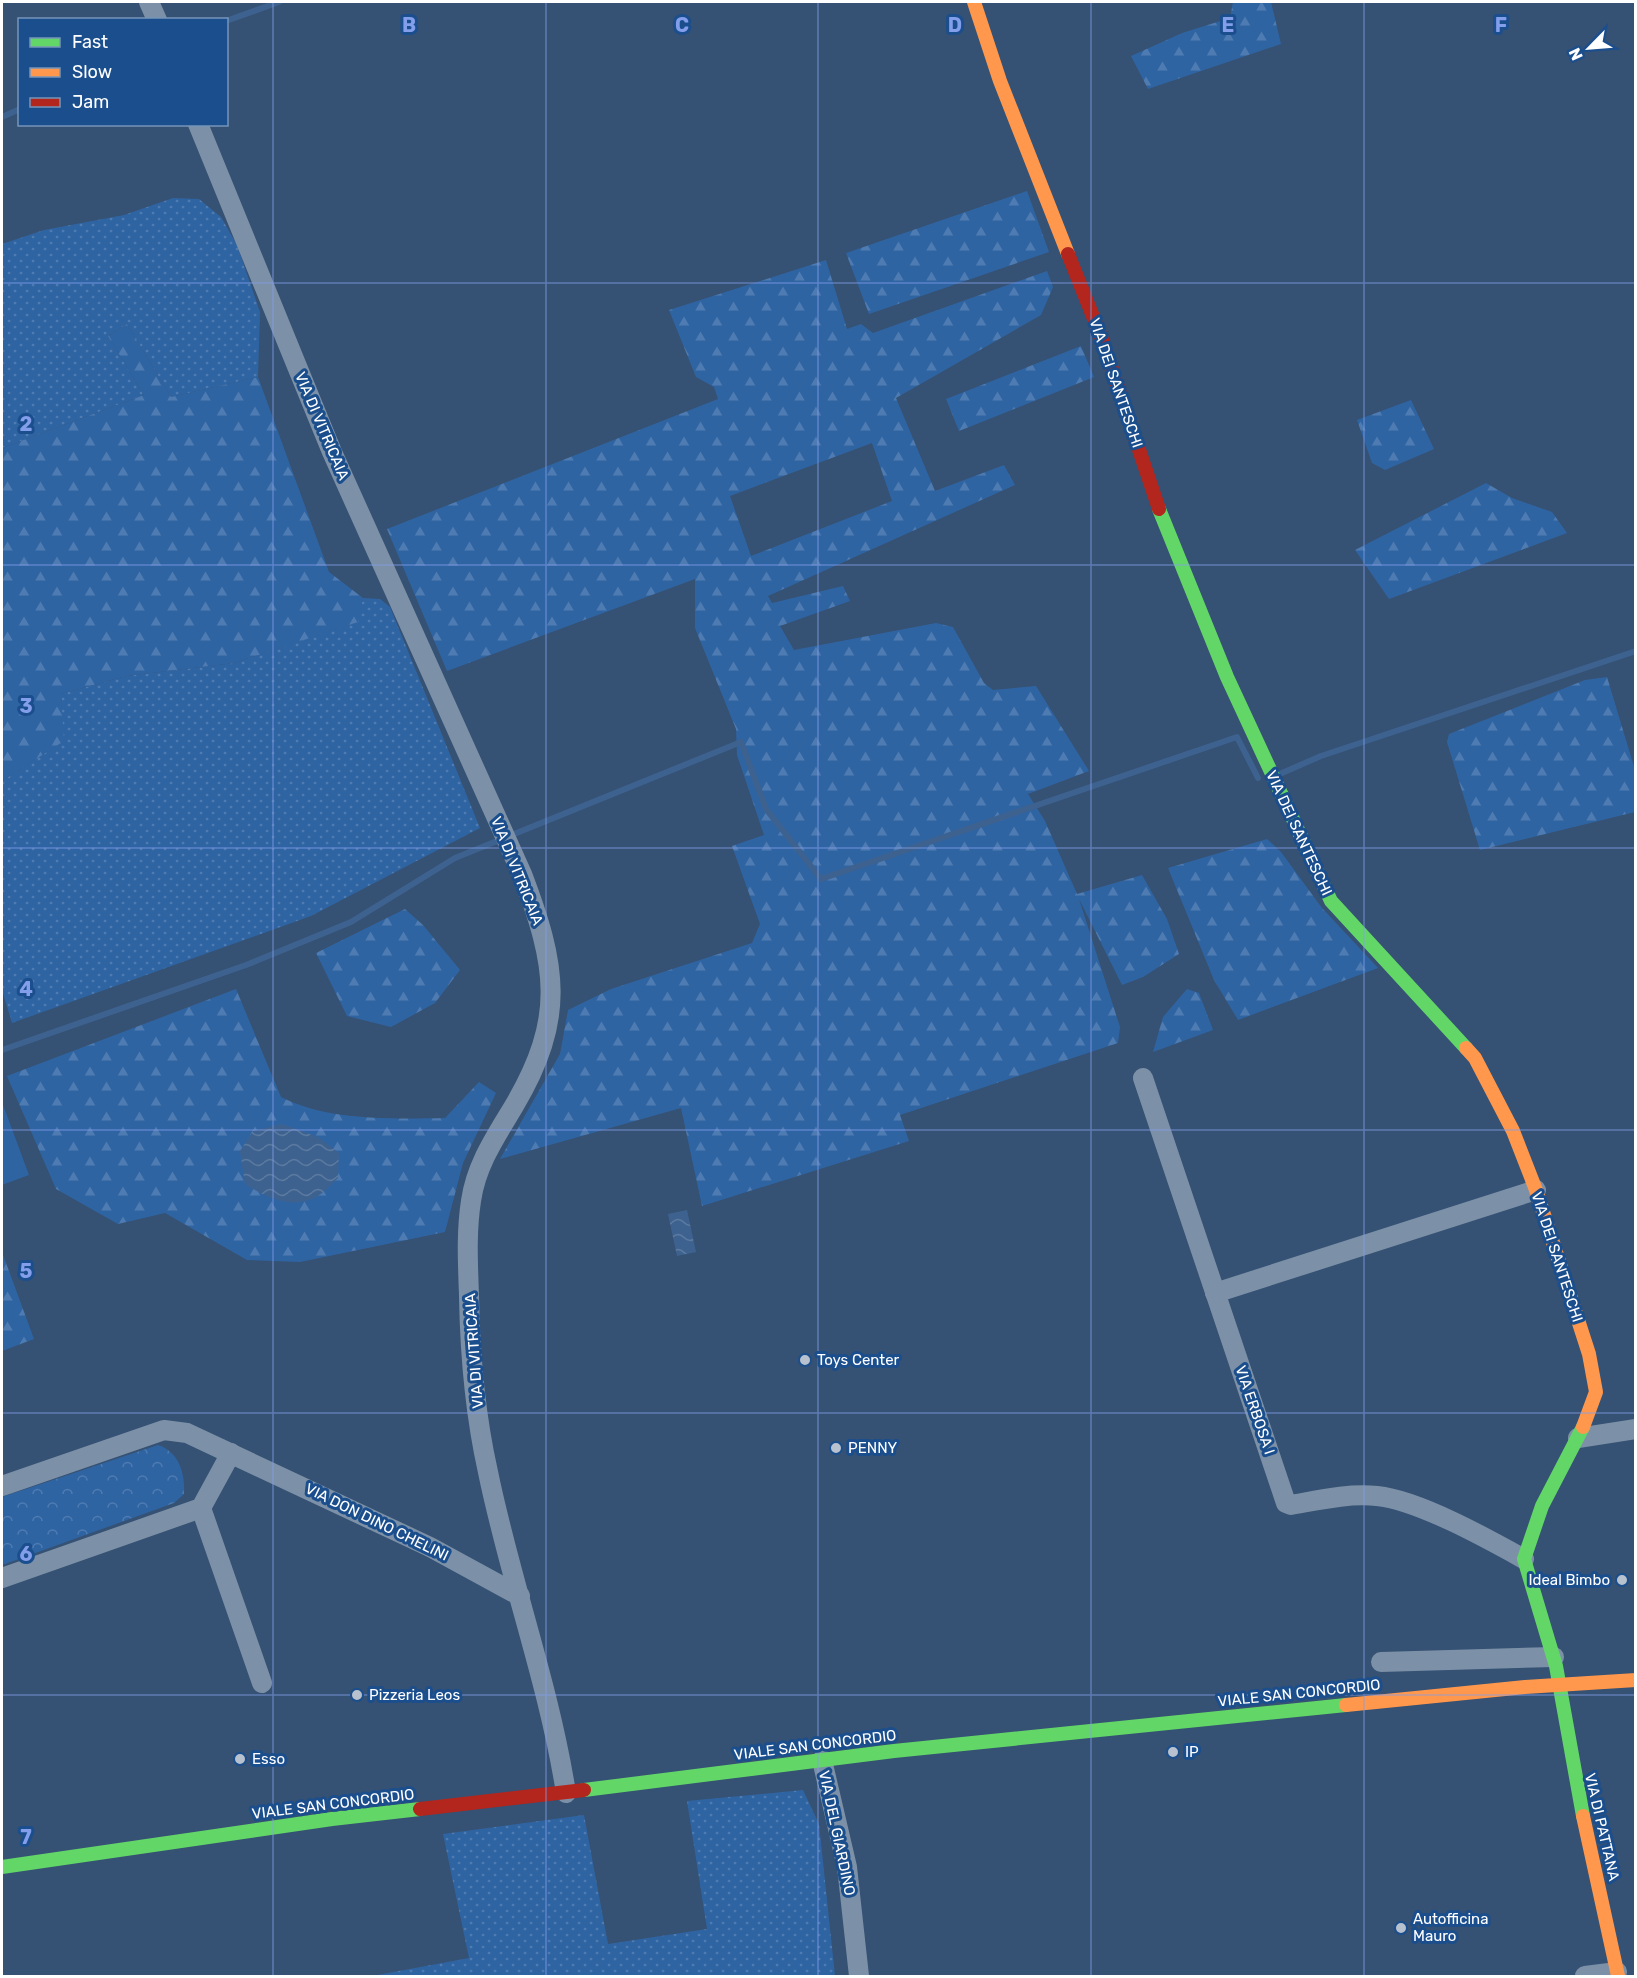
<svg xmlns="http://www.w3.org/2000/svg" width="1637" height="1978" viewBox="0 0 1637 1978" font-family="Rubik,sans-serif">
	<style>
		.grass { fill: url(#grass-dots) }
		.forest { fill: url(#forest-firs); fill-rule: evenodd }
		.park { fill: url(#park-crowns) }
		.pitch { fill: #2f64a3 }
		.water { fill: url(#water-waves) }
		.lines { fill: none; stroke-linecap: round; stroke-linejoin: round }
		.stream { stroke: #3e628f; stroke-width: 6 }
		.street { stroke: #7c91a7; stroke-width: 20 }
		.fast { stroke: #63d668; stroke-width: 14 }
		.slow { stroke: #ff974d; stroke-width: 14 }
		.jam { stroke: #b3261e; stroke-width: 14 }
		.grid { fill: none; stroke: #839eea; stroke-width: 1.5; stroke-opacity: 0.55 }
		.poi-dot { fill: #b8c2ce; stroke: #1b4e8d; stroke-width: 2 }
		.labels { text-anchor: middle; stroke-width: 6; stroke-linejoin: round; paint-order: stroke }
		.street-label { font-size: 15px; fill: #fff; stroke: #1b4e8d }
		.poi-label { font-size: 15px; fill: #fff; stroke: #1b4e8d; text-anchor: start }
		.grid-label { font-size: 20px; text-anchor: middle; font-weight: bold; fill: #839eea; stroke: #1b4e8d; stroke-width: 6; stroke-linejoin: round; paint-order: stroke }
	</style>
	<defs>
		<pattern id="grass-dots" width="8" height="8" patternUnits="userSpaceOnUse" patternTransform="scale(1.5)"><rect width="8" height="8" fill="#2f64a3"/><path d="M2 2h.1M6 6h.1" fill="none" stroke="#4e7bb1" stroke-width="1.8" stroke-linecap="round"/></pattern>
		<pattern id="forest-firs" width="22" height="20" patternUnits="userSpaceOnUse" patternTransform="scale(1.5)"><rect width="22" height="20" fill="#2f64a3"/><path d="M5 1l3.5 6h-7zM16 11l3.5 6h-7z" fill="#4e7bb1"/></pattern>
		<pattern id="park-crowns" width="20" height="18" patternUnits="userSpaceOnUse" patternTransform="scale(1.5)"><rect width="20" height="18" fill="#2f64a3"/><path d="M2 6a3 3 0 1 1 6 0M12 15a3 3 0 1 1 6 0" fill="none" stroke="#4e7bb1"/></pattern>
		<pattern id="water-waves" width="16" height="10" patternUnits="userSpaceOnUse" patternTransform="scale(1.5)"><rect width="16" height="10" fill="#3e628f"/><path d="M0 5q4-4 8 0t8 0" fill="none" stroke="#5b7aa0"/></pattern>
	</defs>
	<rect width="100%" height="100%" fill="#355173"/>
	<g class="grass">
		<polygon points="173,198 199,199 221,217 237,245 260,312 258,377 171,397 127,324 108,336 144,395 2,448 2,244 44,230 124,215"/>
		<polygon points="363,598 380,599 390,607 480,828 311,916 12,1023 2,990 2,781 63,741 61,694 126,676 234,663 357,622"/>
		<polygon points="803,1790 819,1824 835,1976 372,1976 469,1958 443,1834 584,1815 608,1944 707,1929 687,1801"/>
	</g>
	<g class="forest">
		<polygon points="1233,2 1271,2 1281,44 1148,89 1131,56 1182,33 1230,18"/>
		<polygon points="1027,191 1049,252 869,314 846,253"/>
		<path d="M826,260L847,329L861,324L873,333L1047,271L1053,287L1041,315L896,398L935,491L1004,465L1015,485L768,596L772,603L843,586L850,601L780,626L794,650L936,623L953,627L984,683L993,690L1036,686L1089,771L1028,794L1045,821L1077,894L1142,875L1167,919L1179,954L1143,977L1122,985L1079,899L1120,1027L1118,1043L900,1115L909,1141L702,1206L681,1108L500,1159L560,1054L568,1010L611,989L752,943L760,924L732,846L764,835L737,755L736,729L695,628V579L447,671L387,529L718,399L714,387L696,377L669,310ZM872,443L892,501L751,556L730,496Z"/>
		<polygon points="127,324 171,397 258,377 329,572 363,598 358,622 234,663 126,676 61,694 64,741 2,781 2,448 144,395 108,336"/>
		<polygon points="1081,346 1094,377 959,431 946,399"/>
		<polygon points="1411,400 1434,449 1385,470 1372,463 1357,420"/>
		<polygon points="1486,483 1512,498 1552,512 1567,533 1389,599 1355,550"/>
		<polygon points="1607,677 1635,770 1635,812 1480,850 1447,742 1449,734 1585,680"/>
		<polygon points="1267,839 1281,852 1322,908 1378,968 1238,1020 1214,980 1168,868"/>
		<polygon points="405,909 423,925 460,970 435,1003 391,1027 347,1016 316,953"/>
		<path d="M236,989L281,1097C328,1121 393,1119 445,1118L479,1082L496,1093L463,1163L445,1232L300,1262L247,1260L165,1213L118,1224L56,1189L7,1076Z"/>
		<polygon points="1187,989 1199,993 1213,1030 1153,1052 1163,1017"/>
		<polygon points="2,1252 34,1339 2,1351"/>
	</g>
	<path class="park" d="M158,1445C179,1452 185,1473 184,1494L174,1503L2,1565V1497Z"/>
	<polygon class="pitch" points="2,1102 29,1175 2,1185"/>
	<g class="water">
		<path d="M282,1124L318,1137L339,1153L338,1178C331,1184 324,1193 316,1197C293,1210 265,1197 245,1184L240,1151L253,1131Z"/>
		<polygon points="687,1210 696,1252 677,1256 668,1214"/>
	</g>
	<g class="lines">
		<g class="stream">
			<polyline points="226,21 279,2"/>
			<polyline points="2,117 20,109"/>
			<polyline points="1282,773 1321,756 1636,651"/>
			<polyline points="2,1050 246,965 351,922 455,858 741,742 766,809 821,879 1237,737 1258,778"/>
		</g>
		<g class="street">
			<polyline points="149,2 157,20"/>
			<path d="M198,124L332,452L522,874C557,966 566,1018 514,1106C496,1136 476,1165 471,1201C466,1233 468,1265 469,1296C470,1355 475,1414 488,1472C510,1580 549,1684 566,1793"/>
			<path d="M1143,1078L1286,1503L1291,1505C1319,1500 1349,1493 1377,1496C1418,1500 1488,1539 1524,1559"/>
			<polyline points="1215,1293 1536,1190"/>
			<polyline points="1578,1438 1636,1429"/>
			<polyline points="2,1486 164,1430 187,1433 430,1547 520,1596"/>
			<polyline points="201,1508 262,1683"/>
			<polyline points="2,1578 201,1508 231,1453"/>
			<polyline points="1381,1662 1554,1657"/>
			<polyline points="822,1760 847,1867 859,1976"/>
			<polyline points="1585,1976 1617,1972"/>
		</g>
		<g class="fast">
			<polyline points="1159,509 1227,677 1331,901 1466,1048"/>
			<polyline points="584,1790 894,1751 1346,1705"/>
			<polyline points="1583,1816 1556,1666 1524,1559 1542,1506 1583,1427"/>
			<polyline points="2,1867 332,1819 420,1809"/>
		</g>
		<g class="slow">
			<polyline points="974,2 1000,81 1068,254"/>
			<polyline points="1466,1048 1475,1058 1513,1131 1536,1190 1589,1354 1596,1392 1583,1427"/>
			<polyline points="1346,1705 1525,1687 1636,1680"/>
			<polyline points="1583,1816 1618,1976"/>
		</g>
		<g class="jam">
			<polyline points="1068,254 1100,334 1159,509"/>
			<polyline points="420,1809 584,1790"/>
		</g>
	</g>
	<path class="grid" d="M273,2V1976M546,2V1976M818,2V1976M1091,2V1976M1364,2V1976M2,283H1636M2,565H1636M2,848H1636M2,1130H1636M2,1413H1636M2,1695H1636"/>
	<g class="poi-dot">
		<circle cx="805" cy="1360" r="6"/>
		<circle cx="836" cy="1448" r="6"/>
		<circle cx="1622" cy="1580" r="6"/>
		<circle cx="357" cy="1695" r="6"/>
		<circle cx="1173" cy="1752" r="6"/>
		<circle cx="240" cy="1759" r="6"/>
		<circle cx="1401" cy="1928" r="6"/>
	</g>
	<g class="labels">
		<g class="street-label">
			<text transform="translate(1116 383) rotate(71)" y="5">VIA DEI SANTESCHI</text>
			<text transform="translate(322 426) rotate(67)" y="5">VIA DI VITRICAIA</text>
			<text transform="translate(1299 833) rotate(65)" y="5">VIA DEI SANTESCHI</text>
			<text transform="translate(517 871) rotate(68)" y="5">VIA DI VITRICAIA</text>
			<text transform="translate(1557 1257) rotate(72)" y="5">VIA DEI SANTESCHI</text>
			<text transform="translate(474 1351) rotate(-94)" y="5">VIA DI VITRICAIA</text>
			<text transform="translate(1255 1410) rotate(71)" y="5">VIA ERBOSA I</text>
			<text transform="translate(377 1522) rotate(26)" y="5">VIA DON DINO CHELINI</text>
			<text transform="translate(1299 1693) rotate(-6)" y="5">VIALE SAN CONCORDIO</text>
			<text transform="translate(815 1745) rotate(-7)" y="5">VIALE SAN CONCORDIO</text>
			<text transform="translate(333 1804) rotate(-7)" y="5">VIALE SAN CONCORDIO</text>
			<text transform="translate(1602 1827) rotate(77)" y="5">VIA DI PATTANA</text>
			<text transform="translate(837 1833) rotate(78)" y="5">VIA DEL GIARDINO</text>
		</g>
		<g class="poi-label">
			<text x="817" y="1365">Toys Center</text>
			<text x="848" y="1453">PENNY</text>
			<text x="1610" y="1585" text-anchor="end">Ideal Bimbo</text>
			<text x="369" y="1700">Pizzeria Leos</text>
			<text x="1185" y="1757">IP</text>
			<text x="252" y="1764">Esso</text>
			<text x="1413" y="1924">Autofficina<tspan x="1413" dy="17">Mauro</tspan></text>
		</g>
	</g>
	<g class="grid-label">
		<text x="409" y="32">B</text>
		<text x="682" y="32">C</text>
		<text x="955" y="32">D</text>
		<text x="1228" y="32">E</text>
		<text x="1501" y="32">F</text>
		<text x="26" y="431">2</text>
		<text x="26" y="713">3</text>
		<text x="26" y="996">4</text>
		<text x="26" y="1278">5</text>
		<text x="26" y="1561">6</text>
		<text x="26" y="1844">7</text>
	</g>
	<rect width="1637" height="1978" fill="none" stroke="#ffffff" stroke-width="6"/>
	<rect x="18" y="18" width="210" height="108" fill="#1b4e8d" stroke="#7695bb" stroke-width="1.5"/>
	<rect x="30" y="38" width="30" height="9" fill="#63d668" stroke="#7695bb" stroke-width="1.5"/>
	<text x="72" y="48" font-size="18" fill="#ffffff">Fast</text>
	<rect x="30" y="68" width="30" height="9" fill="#ff974d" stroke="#7695bb" stroke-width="1.5"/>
	<text x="72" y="78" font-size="18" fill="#ffffff">Slow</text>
	<rect x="30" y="98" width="30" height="9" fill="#b3261e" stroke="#7695bb" stroke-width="1.5"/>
	<text x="72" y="108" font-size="18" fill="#ffffff">Jam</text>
	<g transform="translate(1589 48) rotate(245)" stroke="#1b4e8d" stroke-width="4.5" paint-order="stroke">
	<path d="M0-4.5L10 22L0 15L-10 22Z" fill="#ffffff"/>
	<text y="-9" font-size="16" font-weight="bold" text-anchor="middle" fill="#ffffff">N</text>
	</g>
</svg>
